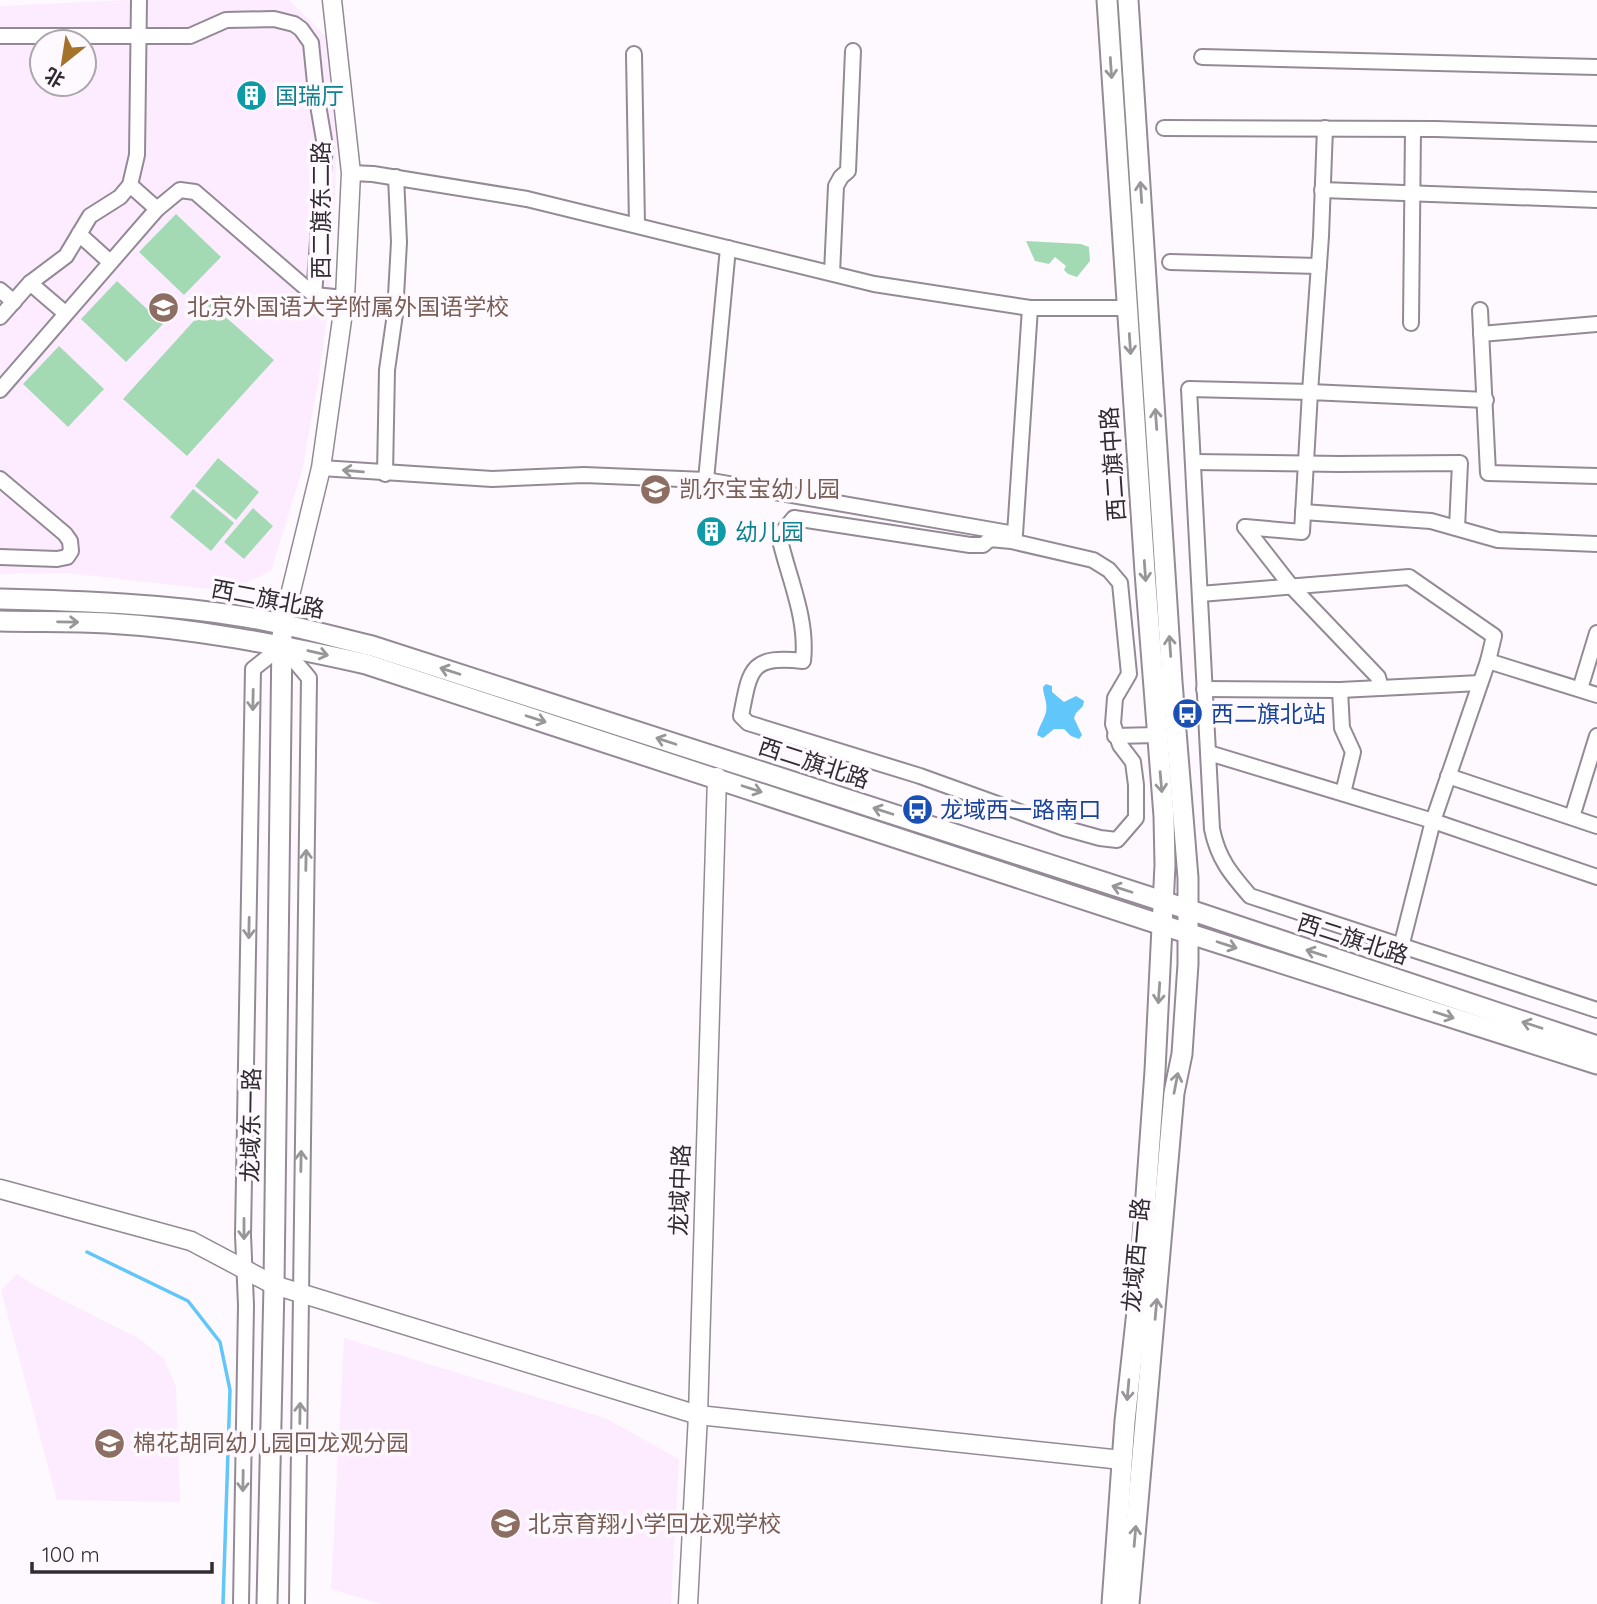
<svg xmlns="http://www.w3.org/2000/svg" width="1597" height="1604" viewBox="0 0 1597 1604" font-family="Quicksand,'Noto Sans SC',sans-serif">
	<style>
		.built { fill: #fdecff; fill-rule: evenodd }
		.green { fill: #a3dab4 }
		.water { fill: #61c7fa }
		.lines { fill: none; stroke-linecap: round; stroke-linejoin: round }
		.stream { stroke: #61c7fa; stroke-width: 3.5 }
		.minor-casing { stroke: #948a96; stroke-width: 18 }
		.tertiary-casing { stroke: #948a96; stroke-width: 21 }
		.secondary-casing { stroke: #948a96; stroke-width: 23 }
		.minor { stroke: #fff; stroke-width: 14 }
		.tertiary { stroke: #fff; stroke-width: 18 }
		.secondary { stroke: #fff; stroke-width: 19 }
		.oneway { stroke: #989698 }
		.labels { text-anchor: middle; stroke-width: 7; stroke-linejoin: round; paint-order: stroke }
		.culture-label { font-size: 23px; fill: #0d838f; stroke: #fef9fe; text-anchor: start }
		.street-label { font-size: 23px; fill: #302c31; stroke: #fef9fe }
		.education-label { font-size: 23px; fill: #785e54; stroke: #fef9fe; text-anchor: start }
		.transit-label { font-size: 23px; fill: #164399; stroke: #fef9fe; text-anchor: start }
	</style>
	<rect width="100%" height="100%" fill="#fef9fe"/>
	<g class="built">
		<path d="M126,0H289L325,36L337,136L334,228L327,319L318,383L302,471L271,571L248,582L234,592L69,573L0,574V6ZM42,42H84V84H42Z"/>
		<polygon points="17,1274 37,1287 140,1339 164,1359 176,1387 180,1502 57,1500 1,1290"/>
		<polygon points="344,1338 605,1418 679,1459 671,1604 381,1604 331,1589"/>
	</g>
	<g class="green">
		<polygon points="176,214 221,257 184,295 139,252"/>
		<polygon points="1026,241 1081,244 1089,247 1090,261 1077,277 1068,274 1064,270 1066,266 1055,257 1049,264 1035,261"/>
		<polygon points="117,281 163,324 126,362 81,319"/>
		<polygon points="210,303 274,360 187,456 123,399"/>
		<polygon points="59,346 104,389 68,427 23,384"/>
		<polygon points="218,458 259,492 236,520 195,486"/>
		<polygon points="193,489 234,523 211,551 170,517"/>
		<polygon points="253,508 273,526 244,559 224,542"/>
	</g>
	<path class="water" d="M1046,684L1052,686V692L1064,702L1076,696L1084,701L1083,706L1076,713L1074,718L1082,735L1079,739L1071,736L1064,729H1054L1043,738L1037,735C1039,726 1044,720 1046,712C1048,703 1043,695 1043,687Z"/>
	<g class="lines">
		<polyline class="stream" points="87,1252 188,1301 220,1342 230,1390 223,1604"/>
		<defs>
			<g id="minor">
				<polyline points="0,36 190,36 226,20 274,19 294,24 301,29 311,43 316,93 325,146 314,295"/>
				<polyline points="634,54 637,225"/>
				<polyline points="1202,57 1597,67"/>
				<polyline points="1164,128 1436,129 1597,134"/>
				<path d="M1325,128L1321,236L1310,392L1189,389L1212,829C1218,859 1231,874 1250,896L1597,1010"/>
				<polyline points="351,173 373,174 527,199 874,284 1030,308 1128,308"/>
				<polyline points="130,185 157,209"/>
				<polyline points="1322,190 1597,200"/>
				<polyline points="79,234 110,262"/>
				<polyline points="1170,262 1319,266"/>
				<polyline points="832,273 836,186 841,177 848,171 853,51"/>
				<polyline points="30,283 65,313"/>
				<polyline points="0,290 14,302"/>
				<polyline points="1480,310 1488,473 1597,476"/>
				<polyline points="0,317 30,283 66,256 90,216 120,197 130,185 137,155 139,0"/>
				<polyline points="1411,323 1413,129"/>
				<polyline points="1481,334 1597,324"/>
				<polyline points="0,390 157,209 180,190 195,192 314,295 345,298"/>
				<polyline points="1193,462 1339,464 1460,463 1457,528"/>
				<polyline points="321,468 492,479 584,475 706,480 1015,534 1030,308"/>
				<polyline points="385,474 387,370 395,314 399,242 396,177"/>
				<polyline points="0,479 65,534 70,541 71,551 67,557 57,559 0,557"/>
				<polyline points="706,480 728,248"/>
				<polyline points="1303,512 1431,521 1498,540 1597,544"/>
				<path d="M794,518L970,545H983L990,539L1011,541L1093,560L1109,570L1120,583L1129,674L1115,698L1113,724L1120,745L1133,762L1136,785V818L1117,840L1100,838L1064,828L920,776L748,723L741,716C750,669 750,655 803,661C808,618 788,577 779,536Z"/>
				<polyline points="1245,527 1302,532 1310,392 1486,400"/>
				<polyline points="1245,527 1291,586 1378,677 1381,688"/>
				<polyline points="1200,594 1409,577 1494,636 1488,661 1433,821 1401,947"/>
				<polyline points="1488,661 1597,695"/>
				<polyline points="1204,689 1340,690 1480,683"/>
				<polyline points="1580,689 1597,633"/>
				<polyline points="1340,690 1342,728 1353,752 1343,793"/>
				<polyline points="1115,736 1157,735"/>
				<polyline points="1209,753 1433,821 1597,877"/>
				<polyline points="1448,776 1597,826"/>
				<polyline points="1572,817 1597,736"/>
				<polyline points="241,1604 246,1305 243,1235 253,669 282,646 309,678 297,1604"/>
			</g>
			<g id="tertiary">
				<polyline points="283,624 321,468 345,298 351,173 332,0"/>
				<polyline points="0,1189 191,1241 274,1285 698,1415 1122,1460"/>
				<polyline points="688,1604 698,1415 717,777"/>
			</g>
			<g id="secondary">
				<polyline points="1107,0 1145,572 1164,816 1165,865 1155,1071 1139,1293 1125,1421 1112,1604"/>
				<polyline points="1128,0 1172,682 1188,878 1188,964 1182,1054 1174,1093 1129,1604"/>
				<path d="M0,599C82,601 165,604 246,617C289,624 330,636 372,646L1187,909L1597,1046"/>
				<path d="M0,621C36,622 72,621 107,623C194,628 281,645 366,664L1162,925L1597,1064"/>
				<polyline points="267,1604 274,1285 282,635"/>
			</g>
		</defs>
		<use href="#minor" class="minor-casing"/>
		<use href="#tertiary" class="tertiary-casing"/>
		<use href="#secondary" class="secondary-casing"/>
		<use href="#minor" class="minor"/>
		<use href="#tertiary" class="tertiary"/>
		<use href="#secondary" class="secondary"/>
	</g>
	<defs><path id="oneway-shaft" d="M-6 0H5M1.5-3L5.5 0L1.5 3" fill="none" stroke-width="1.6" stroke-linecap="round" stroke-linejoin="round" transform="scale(1.75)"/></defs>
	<g class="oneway">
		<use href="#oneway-shaft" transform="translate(1111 68) rotate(86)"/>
		<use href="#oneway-shaft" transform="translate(1141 192) rotate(-94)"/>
		<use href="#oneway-shaft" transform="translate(1130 344) rotate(86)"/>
		<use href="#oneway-shaft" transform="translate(1156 419) rotate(-94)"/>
		<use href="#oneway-shaft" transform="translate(353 471) rotate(-175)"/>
		<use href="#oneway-shaft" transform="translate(1145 571) rotate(86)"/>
		<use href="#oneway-shaft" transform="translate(68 622) rotate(1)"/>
		<use href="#oneway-shaft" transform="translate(1170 646) rotate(-94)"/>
		<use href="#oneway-shaft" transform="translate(318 653) rotate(13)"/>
		<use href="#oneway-shaft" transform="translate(450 671) rotate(-162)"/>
		<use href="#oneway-shaft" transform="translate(253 700) rotate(91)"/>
		<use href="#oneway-shaft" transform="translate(536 719) rotate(18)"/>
		<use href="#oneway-shaft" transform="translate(666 741) rotate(-162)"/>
		<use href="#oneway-shaft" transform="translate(1161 782) rotate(85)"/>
		<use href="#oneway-shaft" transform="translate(752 789) rotate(18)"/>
		<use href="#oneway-shaft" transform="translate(883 811) rotate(-162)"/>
		<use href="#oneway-shaft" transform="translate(306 860) rotate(-89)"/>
		<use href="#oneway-shaft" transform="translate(1122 889) rotate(-162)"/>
		<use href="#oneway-shaft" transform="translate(249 928) rotate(91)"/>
		<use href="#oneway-shaft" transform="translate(1227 945) rotate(18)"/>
		<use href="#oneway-shaft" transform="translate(1316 953) rotate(-162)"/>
		<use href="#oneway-shaft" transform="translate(1159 993) rotate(94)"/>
		<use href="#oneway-shaft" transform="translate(1444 1015) rotate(18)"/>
		<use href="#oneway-shaft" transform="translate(1532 1025) rotate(-162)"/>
		<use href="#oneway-shaft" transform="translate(1176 1083) rotate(-79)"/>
		<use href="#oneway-shaft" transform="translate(301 1161) rotate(-89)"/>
		<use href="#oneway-shaft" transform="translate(244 1229) rotate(90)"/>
		<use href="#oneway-shaft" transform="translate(1156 1309) rotate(-85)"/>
		<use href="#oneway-shaft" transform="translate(1128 1390) rotate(95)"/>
		<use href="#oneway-shaft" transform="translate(300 1413) rotate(-89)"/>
		<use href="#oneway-shaft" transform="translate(243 1481) rotate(91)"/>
		<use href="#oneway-shaft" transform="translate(1135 1536) rotate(-85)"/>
	</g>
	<defs>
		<symbol id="building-disc" viewBox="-11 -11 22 22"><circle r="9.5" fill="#0f9aa8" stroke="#fef9fe"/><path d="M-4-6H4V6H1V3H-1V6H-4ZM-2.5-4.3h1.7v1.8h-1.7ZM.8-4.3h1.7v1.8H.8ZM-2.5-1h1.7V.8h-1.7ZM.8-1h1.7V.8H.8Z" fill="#fff"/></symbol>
		<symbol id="school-disc" viewBox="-11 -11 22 22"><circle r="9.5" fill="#8d6e63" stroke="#fef9fe"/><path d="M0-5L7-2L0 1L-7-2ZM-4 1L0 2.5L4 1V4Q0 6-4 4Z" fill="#fff"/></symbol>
		<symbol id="bus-disc" viewBox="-11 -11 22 22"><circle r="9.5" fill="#1a4fb4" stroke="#fef9fe"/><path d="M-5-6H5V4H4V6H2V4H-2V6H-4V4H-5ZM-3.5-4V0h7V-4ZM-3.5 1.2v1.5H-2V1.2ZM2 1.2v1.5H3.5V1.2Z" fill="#fff"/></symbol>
	</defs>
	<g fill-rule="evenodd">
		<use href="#building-disc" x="234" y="78" width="35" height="35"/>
		<use href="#school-disc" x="146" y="290" width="35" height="35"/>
		<use href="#school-disc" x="638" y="472" width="35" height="35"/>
		<use href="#building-disc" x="694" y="514" width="35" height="35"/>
		<use href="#bus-disc" x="1170" y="696" width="35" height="35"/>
		<use href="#bus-disc" x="900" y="792" width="35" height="35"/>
		<use href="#school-disc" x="92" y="1426" width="35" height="35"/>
		<use href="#school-disc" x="488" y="1506" width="35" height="35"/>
	</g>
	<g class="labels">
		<g class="culture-label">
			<text x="275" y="104">国瑞厅</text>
			<text x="735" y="540">幼儿园</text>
		</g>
		<g class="street-label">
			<text transform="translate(321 210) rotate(-90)" y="8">西二旗东二路</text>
			<text transform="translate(1113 464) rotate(-94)" y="8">西二旗中路</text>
			<text transform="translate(268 599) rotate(11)" y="8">西二旗北路</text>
			<text transform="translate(814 763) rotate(18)" y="8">西二旗北路</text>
			<text transform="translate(1353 939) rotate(18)" y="8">西二旗北路</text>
			<text transform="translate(251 1125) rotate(-89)" y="8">龙域东一路</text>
			<text transform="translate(680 1190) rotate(-88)" y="8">龙域中路</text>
			<text transform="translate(1136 1255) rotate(-85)" y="8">龙域西一路</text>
		</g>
		<g class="education-label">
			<text x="187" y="315">北京外国语大学附属外国语学校</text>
			<text x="679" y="497">凯尔宝宝幼儿园</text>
			<text x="133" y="1451">棉花胡同幼儿园回龙观分园</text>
			<text x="528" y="1532">北京育翔小学回龙观学校</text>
		</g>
		<g class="transit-label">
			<text x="1211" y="722">西二旗北站</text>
			<text x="940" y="818">龙域西一路南口</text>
		</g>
	</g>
	<g transform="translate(63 63) rotate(210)"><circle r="33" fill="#fef9fe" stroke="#aca7ac" stroke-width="2"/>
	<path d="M0-5L12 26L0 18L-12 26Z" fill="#a57229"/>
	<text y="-10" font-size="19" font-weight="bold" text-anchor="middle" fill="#302c31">北</text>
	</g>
	<path d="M32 1562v10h180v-10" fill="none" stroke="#302c31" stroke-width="3.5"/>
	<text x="42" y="1562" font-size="21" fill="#302c31" stroke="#fef9fe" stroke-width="5" paint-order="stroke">100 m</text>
</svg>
